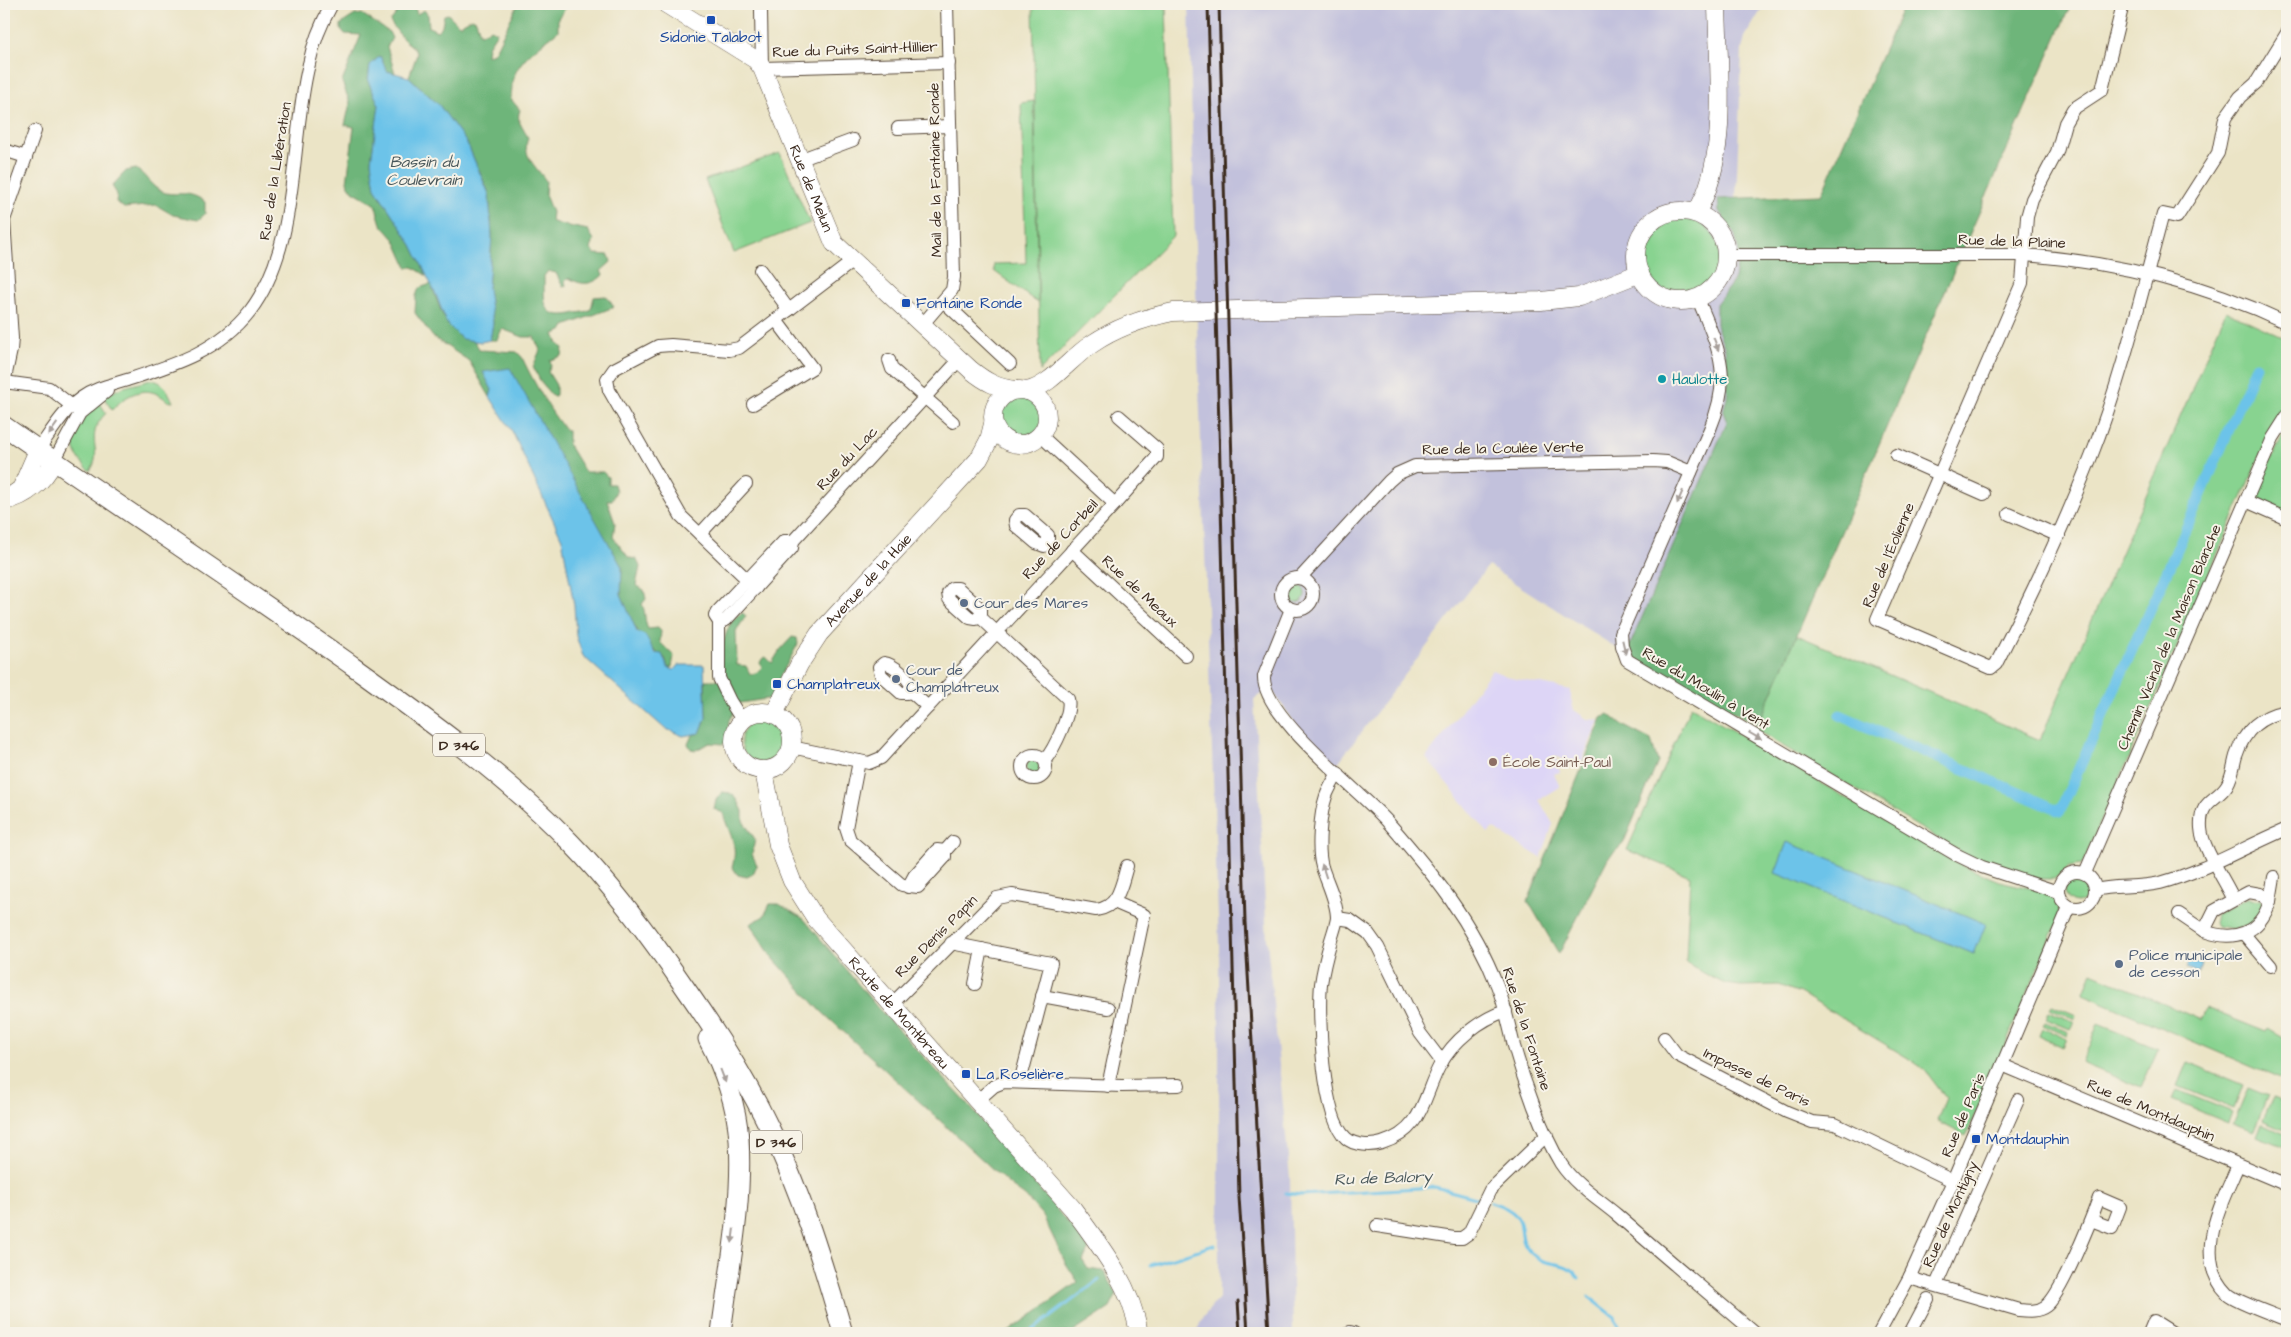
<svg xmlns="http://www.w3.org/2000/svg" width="2291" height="1337" viewBox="0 0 2291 1337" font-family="'Architects Daughter',sans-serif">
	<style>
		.built { fill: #ddd5f6 }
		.industrial { fill: #c2c1dc }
		.green { fill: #88d390; stroke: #627e57 }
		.forest { fill: #6eb57a; stroke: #54704c }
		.water { fill: #6cc3e9; stroke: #547684 }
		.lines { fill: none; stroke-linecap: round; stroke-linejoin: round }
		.stream { stroke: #6cc3e9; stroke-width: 3 }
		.canal { stroke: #6cc3e9; stroke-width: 11 }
		.street-casing { stroke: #554637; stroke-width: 14 }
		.secondary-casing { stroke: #554637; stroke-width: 19 }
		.primary-casing { stroke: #554637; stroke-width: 21 }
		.street { stroke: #fff; stroke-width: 12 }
		.secondary { stroke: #fff; stroke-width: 18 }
		.primary { stroke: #fff; stroke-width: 19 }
		.rail { stroke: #3b2a1e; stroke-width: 3 }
		.oneway { fill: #a79f9a }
		.transit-dot { fill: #1a4fb4; stroke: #f7f3e8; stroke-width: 2 }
		.culture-dot { fill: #0f9aa8; stroke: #f7f3e8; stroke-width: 2 }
		.service-dot { fill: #5c6f8a; stroke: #f7f3e8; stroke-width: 2 }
		.education-dot { fill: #8d6e63; stroke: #f7f3e8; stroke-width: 2 }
		.labels { text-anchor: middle; stroke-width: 4; stroke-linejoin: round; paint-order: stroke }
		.shield { fill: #f7f3e8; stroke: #73665b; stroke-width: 1 }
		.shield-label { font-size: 14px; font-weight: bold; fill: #3b2a1e }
		.transit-label { font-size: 15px; fill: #164399; stroke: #f7f3e8; text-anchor: start }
		.street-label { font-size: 15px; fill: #3b2a1e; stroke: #f7f3e8 }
		.culture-label { font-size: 15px; fill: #0d838f; stroke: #f7f3e8; text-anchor: start }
		.service-label { font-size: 15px; fill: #4e5e75; stroke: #f7f3e8; text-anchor: start }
		.education-label { font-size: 15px; fill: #785e54; stroke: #f7f3e8; text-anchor: start }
		.water-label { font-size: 16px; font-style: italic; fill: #4a585b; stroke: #f7f3e8 }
	</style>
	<rect width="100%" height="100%" fill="#f7f3e8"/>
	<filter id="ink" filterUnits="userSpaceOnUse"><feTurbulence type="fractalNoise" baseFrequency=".02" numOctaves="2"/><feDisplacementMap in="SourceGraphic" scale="10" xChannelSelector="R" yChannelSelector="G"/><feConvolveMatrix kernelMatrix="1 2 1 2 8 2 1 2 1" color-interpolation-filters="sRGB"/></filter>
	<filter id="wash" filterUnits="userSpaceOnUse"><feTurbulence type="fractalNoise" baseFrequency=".0096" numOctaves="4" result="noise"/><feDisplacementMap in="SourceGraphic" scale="20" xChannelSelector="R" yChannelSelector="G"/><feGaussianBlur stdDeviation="1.12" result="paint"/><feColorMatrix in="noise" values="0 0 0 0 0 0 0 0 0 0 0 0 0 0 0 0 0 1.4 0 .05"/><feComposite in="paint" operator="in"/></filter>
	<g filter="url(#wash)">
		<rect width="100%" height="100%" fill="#ebe4c6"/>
		<polygon class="built" points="1492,670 1511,678 1571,690 1571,700 1574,710 1587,719 1599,720 1580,766 1555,756 1560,772 1554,774 1560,787 1539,800 1553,824 1541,858 1493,828 1488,833 1426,758"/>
		<polygon class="industrial" points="1189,4 1763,4 1763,7 1745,37 1742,49 1736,198 1718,199 1719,211 1735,235 1739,253 1735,279 1716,304 1716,325 1725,349 1728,375 1727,398 1723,412 1727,422 1626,654 1488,566 1337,764 1300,730 1271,689 1254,699 1267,940 1290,1178 1293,1333 1200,1333 1198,1328 1203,1317 1219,1298 1219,946 1197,328"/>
		<g class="green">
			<polygon points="1033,4 1166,4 1173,236 1040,371"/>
			<polygon points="1034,101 1038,303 994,271 994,264 1026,263 1021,103"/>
			<polygon points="780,153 810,223 734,253 705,180"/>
			<circle cx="1682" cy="257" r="38"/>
			<polygon points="2226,311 2287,339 2287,407 2274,424 2082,865 2069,867 2054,879 2040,879 1969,857 1756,730 1797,635 2040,740"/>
			<path d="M151,380C164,381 168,391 173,402C167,402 165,398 159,395C143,385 123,397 112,410L103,396L124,387Z"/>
			<circle cx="1020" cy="416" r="23"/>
			<path d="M98,400L106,413C82,438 105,450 90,471C60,444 78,425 98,400Z"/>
			<polygon points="2287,426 2287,514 2260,502 2256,491"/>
			<circle cx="1296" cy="594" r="9"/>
			<polygon points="1691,706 1958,864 1999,881 2052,893 2059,907 2059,919 1966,1136 1937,1121 1946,1098 1924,1069 1908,1058 1800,993 1778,985 1741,986 1725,984 1692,967 1686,961 1690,876 1627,850"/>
			<circle cx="763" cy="741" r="22"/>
			<circle cx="1034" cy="767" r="8"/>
			<circle cx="2077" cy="890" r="13"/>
			<polygon points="2247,898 2261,900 2264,907 2251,924 2234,930 2216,927 2214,923 2216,914"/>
			<polygon points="2092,973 2201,1020 2206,1008 2266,1032 2268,1029 2287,1040 2287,1082 2083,994"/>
			<polygon points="2052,1005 2076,1015 2075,1019 2050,1008"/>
			<polygon points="2049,1011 2074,1022 2070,1029 2046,1019"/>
			<polygon points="2045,1022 2069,1032 2068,1036 2043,1025"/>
			<polygon points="2098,1024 2158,1049 2141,1088 2082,1063"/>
			<polygon points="2042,1028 2067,1039 2063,1047 2039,1036"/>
			<polygon points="2188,1062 2243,1085 2234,1109 2178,1086"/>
			<polygon points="2248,1088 2268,1096 2253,1132 2233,1124"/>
			<polygon points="2177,1090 2232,1112 2228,1123 2173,1100"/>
			<polygon points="2273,1098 2287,1104 2287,1130 2263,1120"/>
			<polygon points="2262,1123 2287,1134 2287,1148 2257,1136"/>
		</g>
		<g class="forest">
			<path d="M518,4L568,5L558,18V31C541,45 520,57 513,79C511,85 513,92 510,98L520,110C515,121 524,128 528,138C521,156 537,167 546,181L545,195L552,212L551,221L559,224L588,230L594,240L591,249L595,254L609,255L611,262L601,271L603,275C592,286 580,285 569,278L565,281L566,286L563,287L556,273L548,271L544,276C545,298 539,320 572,314C578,312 586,313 591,309L594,297L606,296L614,307L565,326L562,331L554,334L558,344L563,348L562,356L550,360L551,366L548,372L556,385V395L553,397L542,384L533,367L540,350L534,337H523L502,329L497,340H490L493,323L488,288L492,236L489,193L467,143L439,105L409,77L417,54L413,47L404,40L390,22L398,11L411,6L415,8L417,14L424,10L428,15L429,27L437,31L442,26L444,15L448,14L459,25L472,18L476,20L480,34L491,29L497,32L488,46L487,55L494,53Z"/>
			<polygon points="1904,4 2071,4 1968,238 1758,725 1626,654 1727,422 1723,412 1727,398 1728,375 1725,349 1716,325 1716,304 1735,279 1739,253 1735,235 1719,211 1718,199 1821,195"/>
			<polygon points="362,14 389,32 392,38 387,47 395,73 387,71 380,56 370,65 368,81 379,105 371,161 375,188 412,245 427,276 413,267 407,267 395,240 381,224 375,204 353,191 347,182 354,127 345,125 350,103 342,82 361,35 345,34 341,29 341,24 355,15"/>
			<path d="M136,169C145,174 150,185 159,190C173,199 186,187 205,202V214L198,220L173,215L156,205L124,208L116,202L117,194L112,186L126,171Z"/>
			<path d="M431,284C441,309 445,335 474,341L480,350L517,352L522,357C527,370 558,427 568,431V444L585,472H603L608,477V484H614L616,491L612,500H607L615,523L613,537L629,558L637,559L640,567L636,585L644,590L646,599L642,604C646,612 644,621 648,629L658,628L661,631L660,642L674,656L672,667L668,668L665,658C645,648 627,617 621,594C619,586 622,575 622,567L492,390L490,397L469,361L433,337L415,313L416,296L419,288Z"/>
			<path d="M743,613L746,616L736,631L737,665L746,666L750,674L756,673L762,667L760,663L762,659L766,657L772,663L780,650L792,637L797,638L798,644L774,688L773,698L740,703L729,720L727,742L723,744L710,743L696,750L691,749L688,744L692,735L700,733L706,718L705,680H717C720,662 723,618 743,613Z"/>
			<polygon points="1609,714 1622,725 1651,740 1658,762 1623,844 1608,858 1559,954 1528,901 1602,718"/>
			<path d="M722,792L730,793L737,799L743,811V821L755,839L752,854L757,865L753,874L747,877L738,875L732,868C739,843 729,835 723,813L714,809L716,800Z"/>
			<polygon points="770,904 779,904 804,919 877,1007 966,1102 1089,1248 1083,1261 1088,1269 1104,1271 1117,1294 1110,1308 1072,1333 1007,1333 1078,1282 1065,1262 1043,1216 1025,1196 1011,1186 821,1011 772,957 750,924 764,916"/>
		</g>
		<g class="water">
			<polygon points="380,56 387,71 409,77 439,105 467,143 489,194 492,236 488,288 493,323 490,340 481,342 462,339 447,324 436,295 412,245 375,188 371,161 379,105 368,81 370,65"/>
			<polygon points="510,368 622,567 621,594 637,632 645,635 655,653 662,654 668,668 674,670 678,665 704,665 706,718 700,733 683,736 664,728 583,656 576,636 574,605 562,539 512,431 490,397 492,390 483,372"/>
			<polygon points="1787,842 1986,924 1974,954 1775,873"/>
			<polygon points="2190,960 2202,965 2199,973 2187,968"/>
		</g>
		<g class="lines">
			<g class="stream">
				<polyline points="1286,1193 1301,1195 1435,1187 1480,1199"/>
				<path d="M1491,1202C1538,1217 1510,1234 1532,1254C1549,1270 1563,1256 1579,1278"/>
				<polyline points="1151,1265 1214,1245"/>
				<polyline points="1588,1296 1615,1317 1620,1333"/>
				<polyline points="1029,1333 1099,1280"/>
			</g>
			<polyline class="canal" points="1840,715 2060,811 2194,511 2256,366"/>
		</g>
	</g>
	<g filter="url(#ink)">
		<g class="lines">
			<defs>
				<g id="street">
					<path d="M2123,4L2102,90L2073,109L2065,123L2057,152L2032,199L2027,217L2022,283L1877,619L1991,668L1996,664C2031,596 2063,528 2091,457C2122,378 2141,295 2163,214L2177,217L2218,153L2225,118L2240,97L2256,83L2287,33"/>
					<polyline points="761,10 762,68 949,63"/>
					<polyline points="898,128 950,126"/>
					<polyline points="4,150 26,157"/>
					<polyline points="799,160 853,140"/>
					<path d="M1726,255H2025C2118,263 2203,283 2287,323"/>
					<polyline points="760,270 789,310"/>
					<path d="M1698,299C1719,350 1733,374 1710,429L1621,633L1622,646L1627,660L1955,854L1982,867L2058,892"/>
					<polyline points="944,302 1010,364"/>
					<polyline points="922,325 952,290 954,277 947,4"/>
					<polyline points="889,360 892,369 953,422"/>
					<polyline points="4,382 49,388 76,409"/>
					<polyline points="4,383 11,350 12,338 4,220 35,131"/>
					<polyline points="753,404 812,368 776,320"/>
					<path d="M38,450C51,432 63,411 81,398C95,388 111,385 127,380C173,365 219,351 250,311C301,243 289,143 309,64C313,43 322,22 332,4"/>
					<polyline points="1896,455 1984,494"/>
					<polyline points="54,461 80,413 107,391"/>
					<polyline points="2246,501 2287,519"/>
					<polyline points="1115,504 1157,457 1157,449 1119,416"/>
					<polyline points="2009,514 2059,536"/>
					<polygon points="1019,515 1025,515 1048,535 1048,541 1044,546 1036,543 1016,526 1015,520"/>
					<polyline points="700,534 746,484"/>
					<polyline points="1072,550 1186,656"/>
					<polyline points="1300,578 1389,481 1397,474 1415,466 1653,461 1667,462 1691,472"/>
					<circle cx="1297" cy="594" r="16"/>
					<polyline points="756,588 681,516 609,390 607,379 614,369 658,346 671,345 729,350 739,348 853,261"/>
					<polygon points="952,588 958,588 981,609 981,614 976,619 970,618 949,599 948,593"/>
					<path d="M1291,609L1264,676C1261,715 1359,790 1387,821C1431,871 1473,922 1497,985C1505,1005 1509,1026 1514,1046C1524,1082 1542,1133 1561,1164C1574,1184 1599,1200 1617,1215C1663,1255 1709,1294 1755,1333"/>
					<path d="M979,616L1068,699C1072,713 1054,749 1045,760"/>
					<polyline points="719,622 715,616 717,612 784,541 793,541"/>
					<path d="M884,663C893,664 911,679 911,688L907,693H901L881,675L879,667Z"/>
					<polyline points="909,690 928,707"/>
					<polyline points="742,720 730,701 719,678 719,622 726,620 792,548 793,541 960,359"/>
					<polyline points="791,747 869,763 881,758 1115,504 1040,435"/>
					<circle cx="1034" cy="767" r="12"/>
					<polyline points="859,761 846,828 850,840 902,885 918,887 945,857 945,851 953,842"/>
					<path d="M1338,773C1334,780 1329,788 1326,796C1320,814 1317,849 1322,867C1327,883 1337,901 1337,918C1336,925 1333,933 1331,940C1327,954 1323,969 1321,984C1318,1015 1322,1117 1346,1138C1354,1146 1372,1146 1382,1143C1424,1130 1423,1096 1440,1065C1453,1041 1480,1019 1506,1011"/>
					<circle cx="2077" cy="890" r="18"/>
					<polyline points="2085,873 2273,438 2287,416"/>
					<polyline points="908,887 914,876 937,850 945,851"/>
					<path d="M2095,890C2114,885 2138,888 2160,883C2205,871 2244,847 2287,829"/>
					<path d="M2234,900L2214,911L2204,931C2234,942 2260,934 2270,901L2260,894L2249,892L2234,900C2225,880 2202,848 2201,828C2199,800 2217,801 2227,785C2233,775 2233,766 2236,756C2245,729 2260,716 2287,711"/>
					<polyline points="2270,901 2274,877"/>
					<polyline points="2179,914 2204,931"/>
					<polyline points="1337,918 1350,920 1368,933 1378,947 1420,1033 1442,1062"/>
					<polyline points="2244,934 2271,966"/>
					<polyline points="951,943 1051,963 1020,1082"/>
					<polyline points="975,984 982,949"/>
					<polyline points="1042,996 1108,1008"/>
					<path d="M892,1004L997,898L1012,895L1096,910C1119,907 1121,886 1127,866"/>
					<polyline points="1664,1038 1677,1055 1787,1112 1812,1122 1835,1124 1953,1181"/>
					<polyline points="2002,1065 2287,1185"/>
					<polyline points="1108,1086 1144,915 1114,902"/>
					<polyline points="978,1100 994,1086 1004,1082 1122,1086 1179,1085"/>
					<path d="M2238,1165C2222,1203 2191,1257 2228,1294C2235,1301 2275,1315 2287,1320"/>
					<polyline points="1377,1226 1454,1238 1462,1238 1469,1233 1490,1190 1547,1135"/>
					<path d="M1910,1276L1916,1280L2019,1310C2028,1311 2038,1312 2046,1306C2061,1295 2091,1220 2099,1198L2120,1207L2112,1228L2091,1220"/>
					<polyline points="1936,1285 2018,1100"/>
					<polyline points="1350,1332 1354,1333"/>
					<polyline points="1879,1333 1910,1276 1953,1181 2069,907"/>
					<polyline points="1910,1333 1928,1299"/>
					<polyline points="2149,1333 2154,1321 2173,1333"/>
				</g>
				<g id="secondary">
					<path id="s1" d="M666,4L756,60L762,68L834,243L971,370C986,382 997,388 1016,390"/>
					<circle cx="1681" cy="256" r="45"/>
					<path d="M1696,213C1730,158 1718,67 1717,4"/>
					<circle cx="1020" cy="417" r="27"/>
					<path d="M1027,391C1051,386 1071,357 1092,344C1117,327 1144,318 1173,312L1541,301L1579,297L1640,273"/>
					<polyline points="14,494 21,489 38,450"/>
					<path d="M4,501C27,497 44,480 54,461"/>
					<circle cx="763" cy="741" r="29"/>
					<path id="s2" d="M774,714L800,663L819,634L979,459L989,440L993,424"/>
					<path id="s3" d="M764,771L778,845L792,881L816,919L1073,1209C1101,1247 1131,1285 1139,1333"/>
				</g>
				<g id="primary">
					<path d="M4,426C117,505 233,581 346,661C424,717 503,773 570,842C614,887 652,939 688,992C718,1035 747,1081 770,1129C802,1194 823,1264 843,1333"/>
					<path d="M708,1039C724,1069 737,1106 739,1140C743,1204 729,1270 721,1333"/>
				</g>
			</defs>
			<use href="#street" class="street-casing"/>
			<use href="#secondary" class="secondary-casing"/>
			<use href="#primary" class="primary-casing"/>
			<use href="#street" class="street"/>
			<use href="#secondary" class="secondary"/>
			<use href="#primary" class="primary"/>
			<g class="rail">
				<polyline points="1208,4 1239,1197 1248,1333"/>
				<polyline points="1219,4 1245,922 1269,1333"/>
				<polyline points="1238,1301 1240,1333"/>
			</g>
		</g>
		<defs><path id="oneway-solid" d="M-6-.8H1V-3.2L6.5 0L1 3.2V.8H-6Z" transform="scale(1.25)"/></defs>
		<g class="oneway">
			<use href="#oneway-solid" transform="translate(1716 344) rotate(69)"/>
			<use href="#oneway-solid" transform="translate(53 429) rotate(125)"/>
			<use href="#oneway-solid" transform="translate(1680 497) rotate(114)"/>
			<use href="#oneway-solid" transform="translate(1624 647) rotate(77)"/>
			<use href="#oneway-solid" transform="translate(1755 736) rotate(30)"/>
			<use href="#oneway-solid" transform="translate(1324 871) rotate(-108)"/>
			<use href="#oneway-solid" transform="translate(723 1076) rotate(69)"/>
			<use href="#oneway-solid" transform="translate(733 1236) rotate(97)"/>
		</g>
	</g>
	<g class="transit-dot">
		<rect x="706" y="15" width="10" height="10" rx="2.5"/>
		<rect x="901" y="298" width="10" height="10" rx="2.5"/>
		<rect x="772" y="679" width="10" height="10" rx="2.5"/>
		<rect x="961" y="1069" width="10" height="10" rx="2.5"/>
		<rect x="1971" y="1134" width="10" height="10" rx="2.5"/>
	</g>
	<circle class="culture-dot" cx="1662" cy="379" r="5"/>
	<g class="service-dot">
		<circle cx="964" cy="603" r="5"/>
		<circle cx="896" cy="679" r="5"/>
		<circle cx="2119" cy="964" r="5"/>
	</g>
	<circle class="education-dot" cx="1493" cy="762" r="5"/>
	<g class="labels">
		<g class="shield">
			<rect x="433" y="733.5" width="52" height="23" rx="4"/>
			<rect x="750" y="1130.5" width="52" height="23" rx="4"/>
		</g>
		<g class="shield-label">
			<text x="459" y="750">D 346</text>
			<text x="776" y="1147">D 346</text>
		</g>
		<g class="transit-label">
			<text x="711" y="42" text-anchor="middle">Sidonie Talabot</text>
			<text x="916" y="308">Fontaine Ronde</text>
			<text x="787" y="689">Champlatreux</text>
			<text x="976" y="1079">La Roselière</text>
			<text x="1986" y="1144">Montdauphin</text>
		</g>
		<g class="street-label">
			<text transform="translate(855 49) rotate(-2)" y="5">Rue du Puits Saint-Hillier</text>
			<text transform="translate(935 170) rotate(-91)" y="5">Mail de la Fontaine Ronde</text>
			<text transform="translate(275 171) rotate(-81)" y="5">Rue de la Libération</text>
			<text dy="5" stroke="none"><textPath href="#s1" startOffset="246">Rue de Melun</textPath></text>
			<text transform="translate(2012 241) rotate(2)" y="5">Rue de la Plaine</text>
			<text transform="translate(1503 448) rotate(-1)" y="5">Rue de la Coulée Verte</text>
			<text transform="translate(847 458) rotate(-47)" y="5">Rue du Lac</text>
			<text transform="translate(1060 539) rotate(-47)" y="5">Rue de Corbeil</text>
			<text transform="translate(1888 555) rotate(-67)" y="5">Rue de l'Éolienne</text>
			<text dy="5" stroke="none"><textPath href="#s2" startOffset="165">Avenue de la Haie</textPath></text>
			<text transform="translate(1140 591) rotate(43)" y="5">Rue de Meaux</text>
			<text transform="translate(2169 637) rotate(-67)" y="5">Chemin Vicinal de la Maison Blanche</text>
			<text transform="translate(1706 688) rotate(31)" y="5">Rue du Moulin à Vent</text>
			<text transform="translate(936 936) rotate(-45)" y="5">Rue Denis Papin</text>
			<text dy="5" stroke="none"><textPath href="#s3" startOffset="284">Route de Montbreau</textPath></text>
			<text transform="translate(1527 1029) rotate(72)" y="5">Rue de la Fontaine</text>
			<text transform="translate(1757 1077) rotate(26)" y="5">Impasse de Paris</text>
			<text transform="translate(2151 1110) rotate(23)" y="5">Rue de Montdauphin</text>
			<text transform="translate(1963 1115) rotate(-67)" y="5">Rue de Paris</text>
			<text transform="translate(1950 1214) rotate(-66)" y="5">Rue de Montigny</text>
		</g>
		<g class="culture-label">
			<text x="1672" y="384">Haulotte</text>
		</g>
		<g class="service-label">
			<text x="974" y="608">Cour des Mares</text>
			<text x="906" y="675">Cour de<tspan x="906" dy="17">Champlatreux</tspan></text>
			<text x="2129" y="960">Police municipale<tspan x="2129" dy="17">de cesson</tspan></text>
		</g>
		<g class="education-label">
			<text x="1503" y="767">École Saint-Paul</text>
		</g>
		<g class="water-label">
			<text x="424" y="167">Bassin du<tspan x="424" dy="18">Coulevrain</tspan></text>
			<text transform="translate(1383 1177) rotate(-2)" y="6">Ru de Balory</text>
		</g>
	</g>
	<rect width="2291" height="1337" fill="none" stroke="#f7f3e8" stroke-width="20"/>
</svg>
